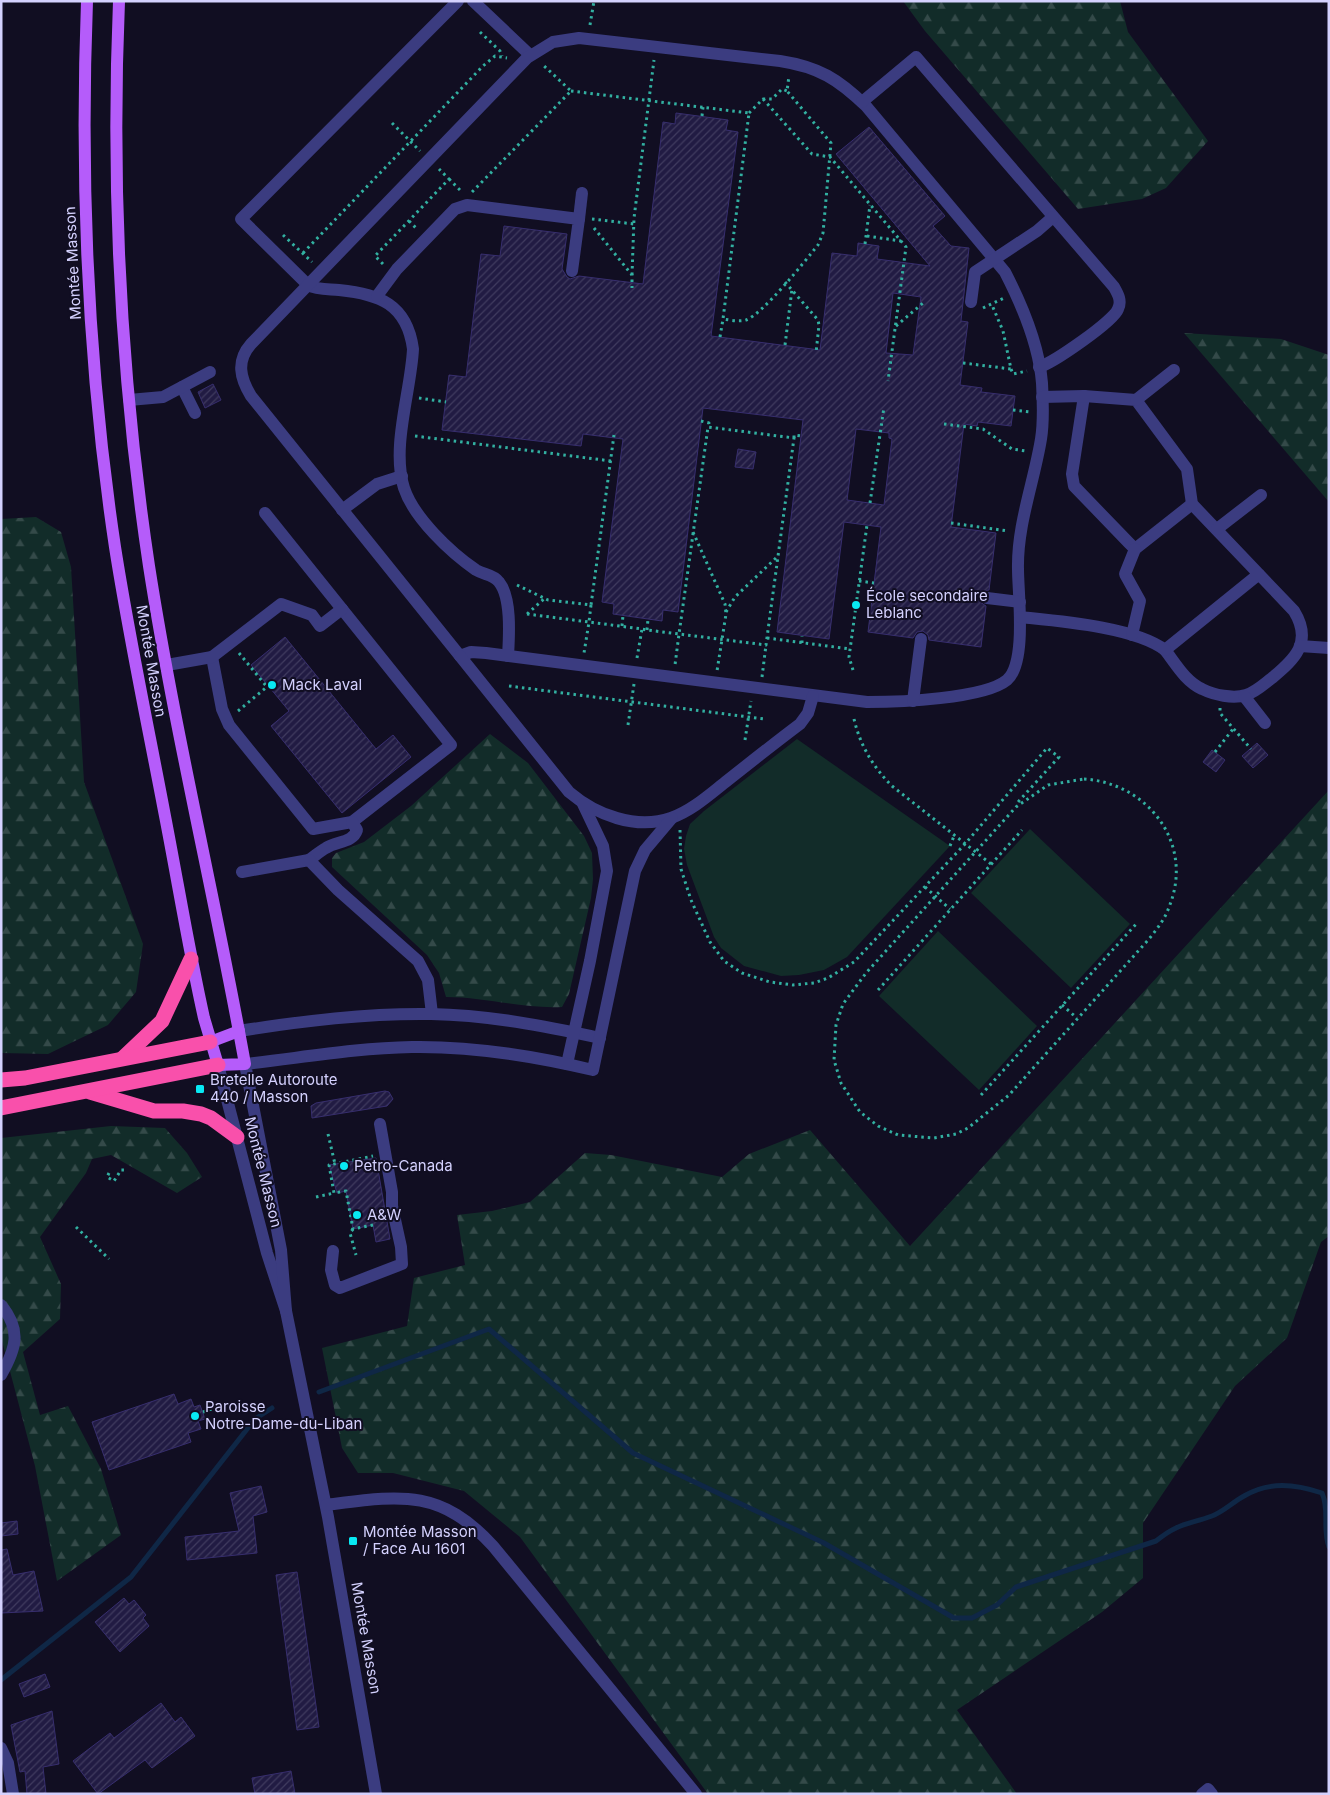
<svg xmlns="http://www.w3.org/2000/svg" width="1330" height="1795" viewBox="0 0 1330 1795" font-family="Inter,sans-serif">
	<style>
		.grass { fill: #122c29 }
		.forest { fill: url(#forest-firs) }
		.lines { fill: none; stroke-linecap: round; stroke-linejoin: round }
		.stream { stroke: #0f2746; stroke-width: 5 }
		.building { fill: url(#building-hatch); stroke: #372e6e; fill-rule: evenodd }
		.path { stroke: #32b0a1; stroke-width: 3; stroke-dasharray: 2.5 4; stroke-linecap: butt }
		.minor { stroke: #3b3c80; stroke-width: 12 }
		.major { stroke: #b55cfa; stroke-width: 12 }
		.highway { stroke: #f950ab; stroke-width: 15 }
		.poi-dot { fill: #08e9f3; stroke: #110e22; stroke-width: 2 }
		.labels { text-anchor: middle; stroke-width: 4; stroke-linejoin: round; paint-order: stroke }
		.street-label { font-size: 15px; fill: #d4d1fe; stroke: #110e22 }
		.poi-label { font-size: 15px; fill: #d4d1fe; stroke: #110e22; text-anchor: start }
	</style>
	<defs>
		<pattern id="forest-firs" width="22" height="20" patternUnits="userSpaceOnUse" patternTransform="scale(1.25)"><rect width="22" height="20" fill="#122c29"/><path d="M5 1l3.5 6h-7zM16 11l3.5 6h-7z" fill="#344a49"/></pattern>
		<pattern id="building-hatch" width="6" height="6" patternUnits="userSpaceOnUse" patternTransform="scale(1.25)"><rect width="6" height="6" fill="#211b43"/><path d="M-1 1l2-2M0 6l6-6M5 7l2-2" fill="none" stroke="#403b5f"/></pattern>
	</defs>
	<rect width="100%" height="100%" fill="#110e22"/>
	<g class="grass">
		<polygon points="797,739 950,846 847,957 824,970 799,975 781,976 744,966 721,948 714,937 687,865 684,849 686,836 690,824 704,811"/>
		<polygon points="1030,829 1130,924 1071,988 971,893"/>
		<polygon points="938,931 1037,1026 979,1090 879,996"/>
	</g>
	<g class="forest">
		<polygon points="903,1 1120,1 1128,32 1208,141 1166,188 1142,199 1078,209 925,31"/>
		<polygon points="1184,333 1281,339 1329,355 1329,502"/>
		<polygon points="36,517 61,532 71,567 84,782 143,944 136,992 108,1025 48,1054 1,1053 1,519"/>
		<path d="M490,734L528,763L584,836L592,853L593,879L591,898L569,994L562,1007C523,1009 485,997 446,997L439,973L427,955L332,867V858L336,853L364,842L411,806Z"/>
		<polygon points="1329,790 1329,1236 1321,1242 1287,1338 1235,1386 1143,1523 1143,1578 1102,1612 957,1710 1017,1794 708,1794 520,1537 464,1491 393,1473 358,1473 342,1448 322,1348 407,1326 414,1278 465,1265 457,1215 492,1211 530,1202 585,1153 611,1155 722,1177 749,1154 810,1130 910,1246"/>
		<polygon points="111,1126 165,1128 187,1153 202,1177 177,1193 111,1155 92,1159 86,1173 40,1237 61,1284 60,1319 23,1352 40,1415 68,1406 101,1469 121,1535 57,1581 35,1466 1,1337 1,1138"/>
	</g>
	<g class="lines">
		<g class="stream">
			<path d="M319,1392L489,1329L633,1453L824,1543L954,1618H972L997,1605L1016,1587L1156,1541C1178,1523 1187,1525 1212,1516C1223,1512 1233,1502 1244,1496C1269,1481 1295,1484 1322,1493C1330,1511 1322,1528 1329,1547"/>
			<polyline points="1,1680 131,1577 255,1419 272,1408"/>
		</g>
	</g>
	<g class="building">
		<path d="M676,113L728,120L726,130L738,132L711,336L820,350L832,253L857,256L858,243L879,246L877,259L930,266L836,154L869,127L945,216L933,226L951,246L969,248L961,321L968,322L960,385L982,388L981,392L1015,396L1011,426L978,422L977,426L964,424L951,527L996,533L989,590L983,591L979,597L980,602L986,606L981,647L929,640L928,635L923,631L917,632L913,638L868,632L881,527L844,522L829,639L777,632L803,420L703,408L678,612L663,610L662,621L613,614L614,604L602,602L623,439L583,434L581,446L442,430L449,375L466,377L481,254L500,256L504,226L567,234L562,269L567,277L570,279L579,276L643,284L663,122L675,124ZM893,293L921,297L913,355L886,353ZM856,429L889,433V438L892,439L884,505L847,500Z"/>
		<polygon points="213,384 221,400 205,408 198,392"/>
		<polygon points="738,449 756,452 753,469 735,467"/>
		<polygon points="285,637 376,749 393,735 411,757 342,813 271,726 289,711 251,665"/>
		<polygon points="1257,743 1268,755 1253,768 1242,756"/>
		<polygon points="1212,750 1225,760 1216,772 1203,762"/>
		<polygon points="385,1091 389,1092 393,1099 387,1106 312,1118 311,1106 316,1103"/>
		<polygon points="376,1158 390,1239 376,1242 373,1225 353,1229 346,1191 337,1193 329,1165"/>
		<polygon points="174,1394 178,1404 191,1399 194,1407 200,1405 205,1419 198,1421 201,1429 188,1433 191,1442 109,1470 92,1422"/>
		<polygon points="261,1486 267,1512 253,1516 257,1553 187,1560 185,1537 239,1531 230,1493"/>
		<polygon points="17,1521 18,1534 1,1536 1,1523"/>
		<polygon points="7,1549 13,1575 34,1571 43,1611 1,1613 1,1550"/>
		<polygon points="297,1572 319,1727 297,1730 276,1575"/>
		<polygon points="124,1598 129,1604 134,1600 146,1615 143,1618 149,1626 120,1652 95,1622"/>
		<polygon points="45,1674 50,1687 24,1697 19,1684"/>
		<polygon points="161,1703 175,1722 181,1717 195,1736 152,1768 145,1760 98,1794 73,1761 110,1733 114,1738"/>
		<polygon points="52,1711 59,1764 43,1767 46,1794 27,1794 25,1771 20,1772 11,1725"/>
		<polygon points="291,1771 295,1794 255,1794 252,1778"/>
	</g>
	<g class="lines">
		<g class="path">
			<polyline points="590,25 594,1"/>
			<polyline points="480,32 500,51 502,56"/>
			<path d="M571,91L749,113L723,319C730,320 739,322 746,320C763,314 805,261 818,245L823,233L831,143L787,91L789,76"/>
			<polyline points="763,99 812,154 830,157 906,247 888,381"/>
			<polyline points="749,113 763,99 772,99 782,89 787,91"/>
			<polyline points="702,116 703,107"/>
			<polyline points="392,123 420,151"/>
			<polyline points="449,179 462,192"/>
			<polyline points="472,192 571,91 542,64"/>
			<polyline points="592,219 634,224"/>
			<polyline points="409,221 417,229"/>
			<polyline points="594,228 632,275 632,288"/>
			<polyline points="283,235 312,262"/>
			<polyline points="867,236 901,241"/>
			<polyline points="865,244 870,205"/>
			<polyline points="303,253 483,66 495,56 507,58"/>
			<polyline points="383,264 375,256 449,179 439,169"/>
			<polyline points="632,275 634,218 654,60"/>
			<polyline points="785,282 818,320 819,325 816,353"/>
			<polyline points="983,308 1004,298"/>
			<polyline points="896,326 923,303"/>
			<polyline points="720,337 723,319"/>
			<polyline points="785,345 792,289"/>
			<polyline points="963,363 1011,369 1003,331 992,305"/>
			<polyline points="1011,369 1013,374 1027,371"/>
			<polyline points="419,398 446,402"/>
			<polyline points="1013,410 1030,412"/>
			<polyline points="701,421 709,423 708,427"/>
			<polyline points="944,424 983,429 1012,449 1026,451"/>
			<polyline points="415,436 611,461"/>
			<polyline points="794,438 794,435 801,436"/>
			<polyline points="870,503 884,407"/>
			<polyline points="951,523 1008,531"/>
			<polyline points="693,532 725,604 726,614 717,671"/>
			<polyline points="859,581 874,583"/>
			<polyline points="517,585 548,600 591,605 614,435"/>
			<path d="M591,605L589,622L642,629L647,630C687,635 726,640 766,645L794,438L708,427L679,634L675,665"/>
			<polyline points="726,612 735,597 778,556"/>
			<polyline points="527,614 589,622 584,653"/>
			<polyline points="527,614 545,598"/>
			<polyline points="622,626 623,615"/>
			<polyline points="647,630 648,619"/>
			<polyline points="767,638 850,649"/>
			<polyline points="802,643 802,636"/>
			<polyline points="239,653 267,687"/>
			<polyline points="637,658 642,629"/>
			<polyline points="853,670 849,657 867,525"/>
			<polyline points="762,677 766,645"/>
			<polyline points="509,686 764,719"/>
			<polyline points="1220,708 1220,713 1251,749"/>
			<polyline points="238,711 268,686"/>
			<path d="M854,719C860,745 873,767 892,786L991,864"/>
			<polyline points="628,725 634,684"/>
			<polyline points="745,740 751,701"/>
			<polyline points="1215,752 1233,729"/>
			<path d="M1084,779C1148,783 1195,844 1169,907C1165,919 1157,929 1149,939L1009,1095L968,1128L956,1134L934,1138L898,1135L878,1126L860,1112L841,1083L834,1060L836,1025L843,1004L866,973L1016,807L1048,785Z"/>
			<polyline points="680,830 681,869 691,900 710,942 724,961 742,973 770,982 793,985 814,983 828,978 854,962 965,844 1047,748 1059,757 1018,802"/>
			<polyline points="950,846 954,836"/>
			<polyline points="925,887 950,909"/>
			<polyline points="878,990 1022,830"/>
			<polyline points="1062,1005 1077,1018"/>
			<polyline points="981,1095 1137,923"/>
			<polyline points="328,1134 335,1164"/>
			<polyline points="109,1173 107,1177 114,1181 121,1170 124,1170"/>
			<polyline points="316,1197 334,1193"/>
			<polyline points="373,1225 353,1229 346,1191 334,1193 329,1165 373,1156"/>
			<polyline points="76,1227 109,1259"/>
			<polyline points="353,1229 350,1233 356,1255"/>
			<polyline points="203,1412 218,1407"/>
		</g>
		<g class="minor">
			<path d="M458,1L241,219L308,285C317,290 328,289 339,290C379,294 407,304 413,349C411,391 391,447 404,488C414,518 450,552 476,570C484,575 493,574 499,582C512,598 509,638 508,656"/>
			<polyline points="473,1 530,55"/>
			<path d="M579,38L780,61C819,67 838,79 866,106L1005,272C1022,305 1039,345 1042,383C1043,401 1044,421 1041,439C1034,482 1017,525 1018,569C1018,594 1027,663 1007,680C984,699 898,702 867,702L486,653L471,652L460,656L251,396C240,378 236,361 251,344L527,58L553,42Z"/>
			<path d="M862,102L916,57L1114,287C1118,294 1122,301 1118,309C1114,321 1053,363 1039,367"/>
			<polyline points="579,219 582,193"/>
			<polyline points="377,296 397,269 455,209 467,205 579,219 572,271"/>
			<polyline points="971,302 975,272 1037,231 1053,217"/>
			<polyline points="182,387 195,413"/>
			<polyline points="1084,396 1072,474 1074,486 1129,543 1135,549 1192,504"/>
			<path d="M1042,397L1084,396L1136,400L1187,469L1192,504L1294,611C1313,642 1295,659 1272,678C1264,684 1256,692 1246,695C1233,699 1214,695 1202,689C1185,681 1176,664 1165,650L1259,574"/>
			<polyline points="129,400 163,397 210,372"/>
			<polyline points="1136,400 1174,370"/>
			<polyline points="342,510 377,484 402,476"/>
			<polyline points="1217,529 1261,495"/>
			<polyline points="987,598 1020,602"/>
			<path d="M1020,617C1058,621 1135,627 1165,650"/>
			<polyline points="1132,635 1140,601 1125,574 1135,549"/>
			<polyline points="1300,646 1329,648"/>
			<path d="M460,656L569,792C596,815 636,830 671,818C693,810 710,794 728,780C752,761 776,742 800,724L808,713L813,696"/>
			<polyline points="212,657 222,709 229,725 313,829 352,822 451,745 265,513"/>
			<polyline points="167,665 212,657 281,604 312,615 320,626 342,609"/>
			<polyline points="1244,696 1265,723"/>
			<polyline points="913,701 921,639"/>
			<path d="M309,860C315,856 320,851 326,848C336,841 353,843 357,830L352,822"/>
			<polyline points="242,872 309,860 338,890 418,961 428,980 432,1014"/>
			<path d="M239,1031C303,1021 367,1013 431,1014C488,1015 545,1026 600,1038"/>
			<polyline points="567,1064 590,961 607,871 603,846 583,804"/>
			<polyline points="218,1065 267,1253 286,1311 328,1517 376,1794"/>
			<polyline points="333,1251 331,1270 335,1285 340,1288 402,1264 401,1247 392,1206 392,1192 380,1124"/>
			<path d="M1,1305C22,1330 16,1349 1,1375"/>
			<path d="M286,1311L281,1250L245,1064C300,1058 355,1048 412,1047C472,1046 534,1056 593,1070L635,871L645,850L672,818"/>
			<path d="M326,1505C398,1496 439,1487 493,1546L696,1794"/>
			<polyline points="1,1748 8,1763 13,1794"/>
			<polyline points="1202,1794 1208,1789 1212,1794"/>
		</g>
		<g class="major">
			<path d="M87,1C80,183 88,367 115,547C129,637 148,726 165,816C178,883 189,951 204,1018L218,1065L245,1064C215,897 175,733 149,566C121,379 111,190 119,1"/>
			<polyline points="210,1042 239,1031"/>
		</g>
		<g class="highway">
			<polyline points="123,1058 162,1021 191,959"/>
			<polyline points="1,1080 25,1078 210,1042"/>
			<polyline points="90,1092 154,1111 183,1111 201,1114 211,1118 237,1137"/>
			<polyline points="1,1108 218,1065"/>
		</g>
	</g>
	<g class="poi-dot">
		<circle cx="856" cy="605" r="5"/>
		<circle cx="272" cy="685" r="5"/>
		<rect x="195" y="1084" width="10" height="10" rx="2.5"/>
		<circle cx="344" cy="1166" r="5"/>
		<circle cx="357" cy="1215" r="5"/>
		<circle cx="195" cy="1416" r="5"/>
		<rect x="348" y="1536" width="10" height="10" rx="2.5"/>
	</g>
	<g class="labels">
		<g class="street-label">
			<text transform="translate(73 263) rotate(-93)" y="5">Montée Masson</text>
			<text transform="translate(151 661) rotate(80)" y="5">Montée Masson</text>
			<text transform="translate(263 1172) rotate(76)" y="5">Montée Masson</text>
			<text transform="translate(366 1638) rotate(80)" y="5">Montée Masson</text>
		</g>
		<g class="poi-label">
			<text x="866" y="601">École secondaire<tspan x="866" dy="17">Leblanc</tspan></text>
			<text x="282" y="690">Mack Laval</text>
			<text x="210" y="1085">Bretelle Autoroute<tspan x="210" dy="17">440 / Masson</tspan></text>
			<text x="354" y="1171">Petro-Canada</text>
			<text x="367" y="1220">A&amp;W</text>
			<text x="205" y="1412">Paroisse<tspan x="205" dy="17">Notre-Dame-du-Liban</tspan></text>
			<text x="363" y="1537">Montée Masson<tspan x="363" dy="17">/ Face Au 1601</tspan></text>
		</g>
	</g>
	<rect width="1330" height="1795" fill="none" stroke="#d4d1fe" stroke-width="5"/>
</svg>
